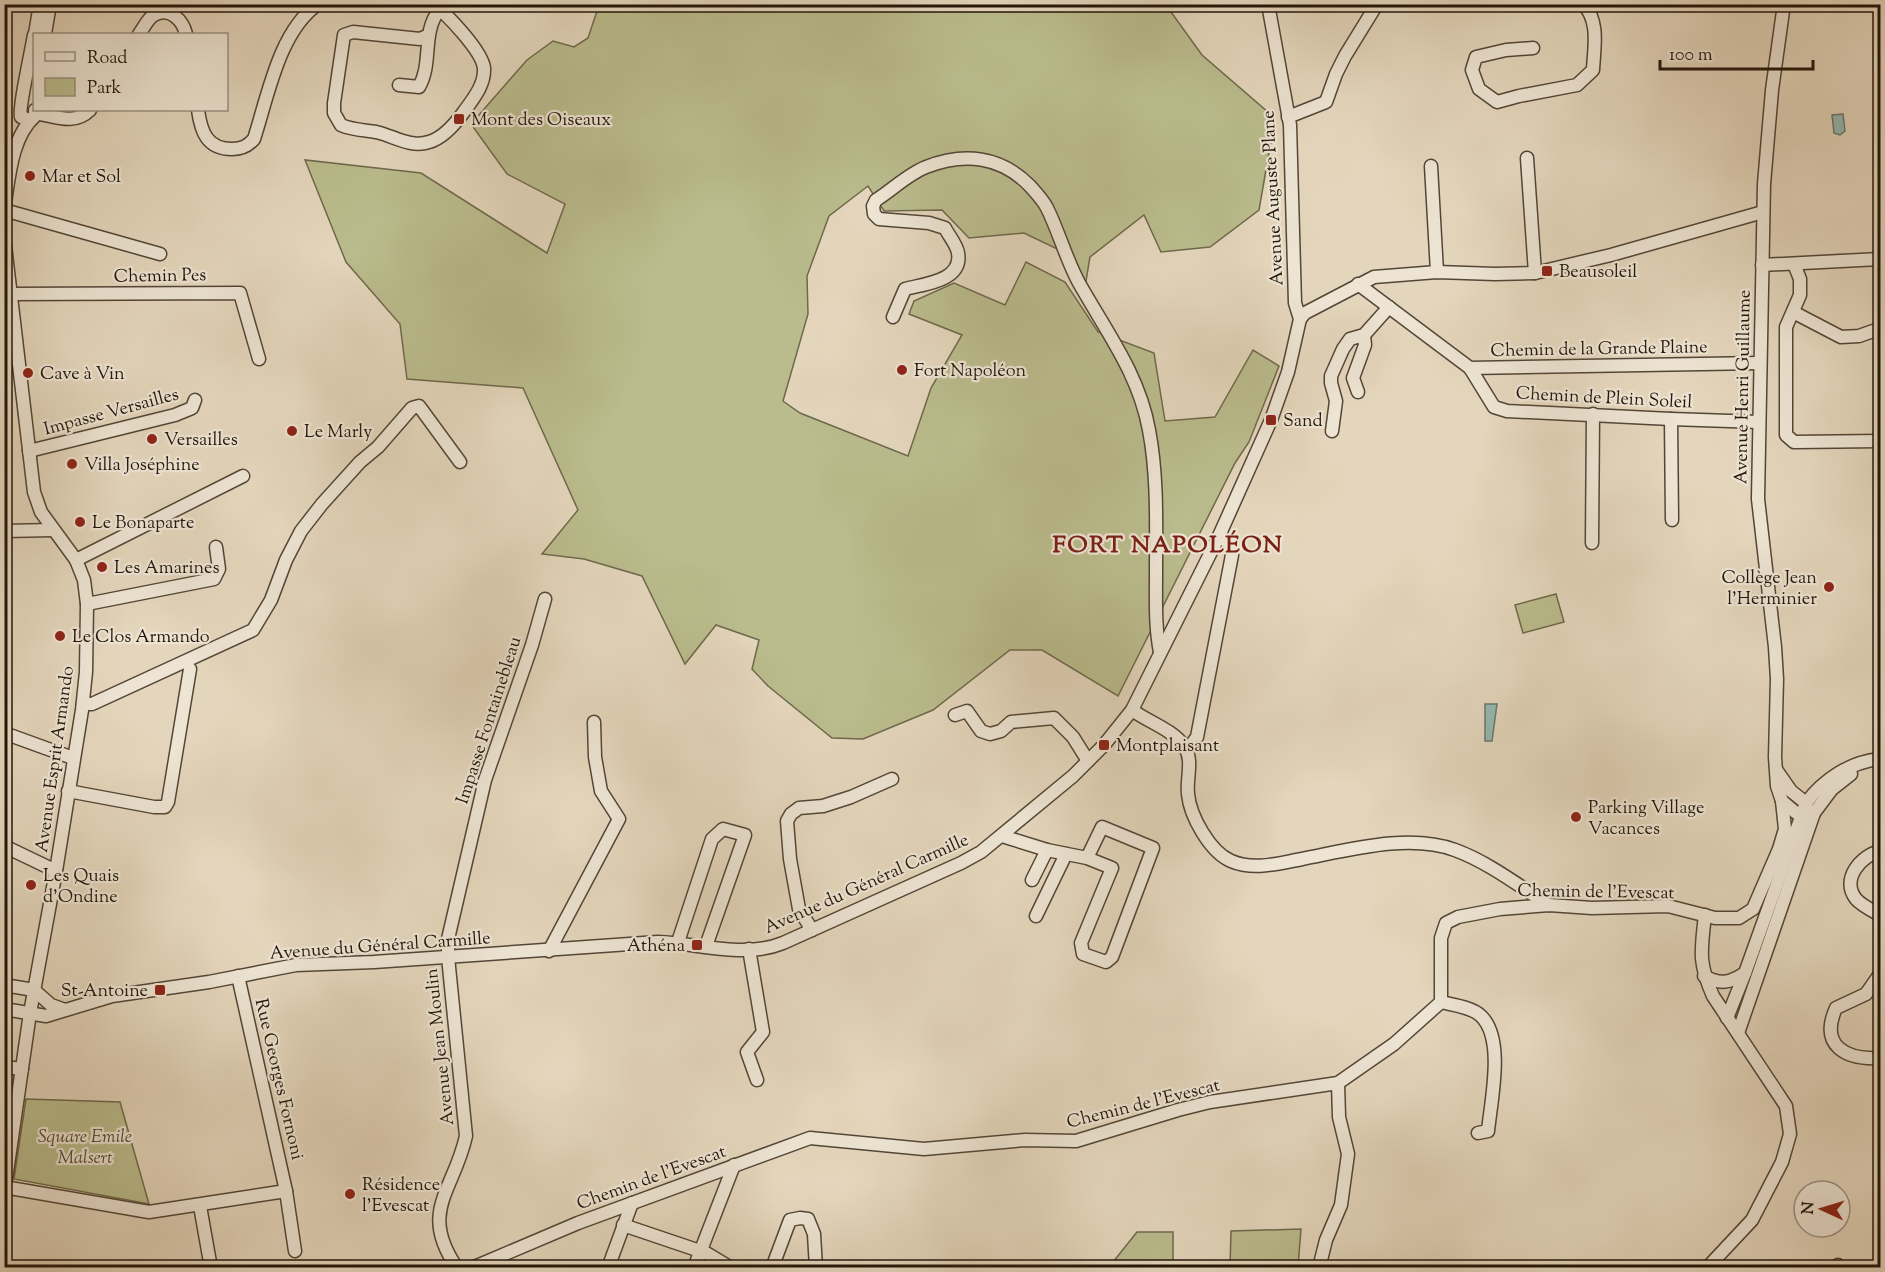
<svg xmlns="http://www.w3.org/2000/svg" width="1885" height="1272" viewBox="0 0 1885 1272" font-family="'Sorts Mill Goudy',serif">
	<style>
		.green { fill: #babc8d; stroke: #6e694c; stroke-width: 1.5 }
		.water { fill: #95b9b3; stroke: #677870; stroke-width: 1.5 }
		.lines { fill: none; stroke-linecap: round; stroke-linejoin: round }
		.minor-casing { stroke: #534637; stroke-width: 15 }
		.minor { stroke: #ede4d3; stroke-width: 12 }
		.poi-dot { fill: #8f2418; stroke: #ede4d3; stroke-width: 2 }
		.labels { text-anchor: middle; stroke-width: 4.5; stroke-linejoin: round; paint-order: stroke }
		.poi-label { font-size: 18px; fill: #23160b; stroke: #ede4d3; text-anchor: start }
		.street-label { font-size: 18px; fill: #23160b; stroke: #ede4d3 }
		.park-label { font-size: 18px; font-style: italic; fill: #504832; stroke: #ede4d3 }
		.district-label { font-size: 24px; font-weight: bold; letter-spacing: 1.5px; fill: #7a1f14; stroke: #ede4d3 }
	</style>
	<rect width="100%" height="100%" fill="#e4d6bc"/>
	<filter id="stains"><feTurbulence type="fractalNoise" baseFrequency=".00333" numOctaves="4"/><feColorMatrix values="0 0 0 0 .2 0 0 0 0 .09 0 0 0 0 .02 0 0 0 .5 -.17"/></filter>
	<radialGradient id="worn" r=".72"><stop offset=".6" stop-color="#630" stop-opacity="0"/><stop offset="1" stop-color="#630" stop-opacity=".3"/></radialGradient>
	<g class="green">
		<polygon points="599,5 1166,5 1202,55 1275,118 1259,210 1210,247 1161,252 1144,215 1090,257 1086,281 1082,280 1070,255 1024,233 969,238 942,210 884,211 868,186 829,216 807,276 808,314 783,401 800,413 908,456 931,388 962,335 909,314 914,301 954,283 1005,305 1026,262 1065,282 1098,332 1154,353 1165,421 1215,417 1253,350 1279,366 1249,442 1235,463 1118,696 1042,650 1010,650 933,710 863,739 832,738 768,686 752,669 759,640 716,625 685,664 642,576 584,559 542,554 578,510 523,388 407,379 400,324 346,262 305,160 421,173 547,253 565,204 507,174 471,124 527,60 553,41 574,47 588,38"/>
		<polygon points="1556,594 1564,622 1523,633 1515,605"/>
		<polygon points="26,1099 120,1102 149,1204 14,1179"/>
		<polygon points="1301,1229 1298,1267 1230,1267 1231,1231"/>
		<polygon points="1137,1232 1173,1232 1173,1267 1109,1267"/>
	</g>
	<g class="water">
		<polygon points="1843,114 1845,131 1840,135 1834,133 1832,115"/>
		<polygon points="1485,704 1497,704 1492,741 1485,741"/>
	</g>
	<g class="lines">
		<defs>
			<g id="minor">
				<polyline points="1268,4 1290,125 1295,303 1300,319"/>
				<polyline points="1784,4 1772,90 1764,184 1758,499 1775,647 1777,679 1775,757 1777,786 1782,801 1795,812 1801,816 1814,813"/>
				<polyline points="4,5 16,4"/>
				<polyline points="35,34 40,4"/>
				<polyline points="45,34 50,4"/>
				<path d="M139,34C144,28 147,19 154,15C170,6 183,21 186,34"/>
				<path d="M427,36L420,39L353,32L344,35L334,103V113L341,125C352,130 364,130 376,132C394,136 410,148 429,142C443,138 455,124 463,113C473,99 485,85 484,68C482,51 447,14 433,4"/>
				<path d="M1533,48L1506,50L1476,57L1472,70L1479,89L1497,102L1519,96L1577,85L1593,70C1594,48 1600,21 1583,4"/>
				<path d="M399,85L419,87C433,63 421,32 440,9"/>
				<path d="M198,110C201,132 207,149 232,149C242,149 248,146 254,139C268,96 279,31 318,4"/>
				<path d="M35,113C55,116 74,126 90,110"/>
				<polyline points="1288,117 1326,102 1336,74 1345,56 1377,4"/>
				<path d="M30,120L21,117C18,110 32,48 34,35"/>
				<polyline points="1527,158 1535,273"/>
				<polyline points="1431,166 1437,272"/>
				<path d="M4,209C9,179 11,137 35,116V110"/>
				<polyline points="4,210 160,254"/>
				<polyline points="4,237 34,492 41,512 76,560 84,580 87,604 86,672 82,710 56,871 30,1013 4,1193"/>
				<polyline points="1794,264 1800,279 1800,295 1786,327 1786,435 1794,442 1880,441"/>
				<polyline points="1762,265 1880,259"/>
				<polyline points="1358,284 1470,368 1760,363"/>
				<polyline points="11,294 240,293 259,359"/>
				<polyline points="1793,312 1841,337 1859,336 1873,331"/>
				<path d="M893,317L905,289C924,284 963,281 958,253C957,245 949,236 945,228L929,223L879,219L874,214L873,206L876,200C892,190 908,174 926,167C964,152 1001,156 1030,186C1036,193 1043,200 1047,208C1059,232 1066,259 1079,283C1106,331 1139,374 1149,430C1158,477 1156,528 1156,575C1156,602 1155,627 1160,652"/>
				<polyline points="1470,368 1494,407 1507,411 1671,419 1759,422"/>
				<polyline points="1358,392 1353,378 1365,345 1364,335"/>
				<polyline points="1671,419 1672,520"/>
				<polyline points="1332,431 1336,401 1331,383 1331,376 1343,349 1350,339 1364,335 1389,307"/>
				<polyline points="29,451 175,415 192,408 195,400"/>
				<polyline points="4,531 53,530"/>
				<polyline points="1592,543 1593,414"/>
				<polyline points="76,560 243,476"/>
				<polyline points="87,604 214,579 219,569 216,547"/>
				<polyline points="83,704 92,704 253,630 271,600 286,560 301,531 322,504 360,462 378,447 412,408 419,406 460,462"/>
				<path d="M1132,710C1148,722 1172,729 1184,746C1194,760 1186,778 1188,794C1190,816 1210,852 1231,861C1254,871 1279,863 1302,859C1349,850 1409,833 1455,850C1488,862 1519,886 1549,905"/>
				<polyline points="955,715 967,711 981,731 990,734 1001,731 1011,722 1054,718 1073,737 1088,761"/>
				<polyline points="4,733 73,758"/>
				<polyline points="1186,747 1191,745 1197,737 1232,555 1231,545 1219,536"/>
				<polyline points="1777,771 1791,791 1806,803 1807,811"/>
				<polyline points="68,791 154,807 165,807 168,802 190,669"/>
				<polyline points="1002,836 1047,850 1087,858 1112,868 1081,943 1083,954 1106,962 1112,957 1153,848 1102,827 1087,858"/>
				<polyline points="4,846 56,871"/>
				<path d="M1880,851C1862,855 1840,879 1856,899C1861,905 1873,911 1880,915"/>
				<polyline points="1032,880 1047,850"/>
				<path d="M1705,915C1701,951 1698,962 1713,996L1786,1106L1790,1134L1782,1162L1752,1220L1707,1268"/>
				<polyline points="1036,916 1066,854"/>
				<polyline points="812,930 799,909 790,859 787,821 791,814 799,808 823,806 851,797 892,779"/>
				<polyline points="678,942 712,839 723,829 745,835 706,946"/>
				<polyline points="749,949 763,1032 747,1052 757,1080"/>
				<polyline points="549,951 619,819 601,791 595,757 594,722"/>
				<path d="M1880,974L1866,994L1836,1008C1819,1046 1846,1060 1880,1058"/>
				<polyline points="238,976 286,1191 295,1251"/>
				<path d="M1704,976C1720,985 1730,983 1745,973"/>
				<polyline points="4,985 34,990 51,1005 65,1010"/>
				<path d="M1441,1002C1453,1005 1472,1007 1481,1016C1505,1039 1491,1100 1488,1131L1478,1133"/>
				<path d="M4,1009L46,1016L112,996L209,982L296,965L374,962L658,942C699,943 744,959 783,943L961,863L981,852L1073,776L1104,745L1132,710L1219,536L1271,420L1288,372L1300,319L1305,313L1374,277L1437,272L1495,274L1535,273L1611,255L1763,212"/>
				<path d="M1727,1018L1745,973L1806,803C1824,779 1850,762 1880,759"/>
				<polyline points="1738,1033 1814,813 1832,789 1851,774"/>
				<polyline points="4,1067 22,1069"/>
				<polyline points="4,1187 149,1212 286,1191"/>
				<polyline points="200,1206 211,1268"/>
				<polyline points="623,1225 700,1251"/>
				<polyline points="701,1250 731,1268"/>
				<path d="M457,1268C418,1211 454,1191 466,1136L448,957V939L485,780L532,645L545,599"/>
				<polyline points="472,1268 578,1223 810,1138 924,1149 1025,1140 1076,1141 1178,1110 1210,1102 1338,1083 1394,1044 1441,1002 1441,938 1446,923 1458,917 1500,909 1549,905 1592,908 1668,906 1715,918 1739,918 1753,909 1779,849 1785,829 1782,801"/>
				<polyline points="608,1268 632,1203"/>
				<polyline points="694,1268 734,1165"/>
				<polyline points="772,1268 790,1220 800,1218 808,1219 814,1234 816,1268"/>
				<polyline points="1319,1268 1326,1240 1341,1205 1348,1154 1339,1117 1338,1083"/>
				<polyline points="1838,1268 1838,1265"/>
			</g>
		</defs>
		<use href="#minor" class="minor-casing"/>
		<use href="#minor" class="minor"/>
	</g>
	<g class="poi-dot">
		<rect x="453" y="113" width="12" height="12" rx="3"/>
		<circle cx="30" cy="176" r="6"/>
		<rect x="1541" y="265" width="12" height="12" rx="3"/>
		<circle cx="902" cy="370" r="6"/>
		<circle cx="28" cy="373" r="6"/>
		<rect x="1265" y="414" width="12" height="12" rx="3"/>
		<circle cx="292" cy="431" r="6"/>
		<circle cx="152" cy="439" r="6"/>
		<circle cx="72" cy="464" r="6"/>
		<circle cx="80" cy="522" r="6"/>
		<circle cx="102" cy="567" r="6"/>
		<circle cx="1829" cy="587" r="6"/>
		<circle cx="60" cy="636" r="6"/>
		<rect x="1098" y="739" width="12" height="12" rx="3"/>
		<circle cx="1576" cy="817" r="6"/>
		<circle cx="31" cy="885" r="6"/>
		<rect x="691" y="939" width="12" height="12" rx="3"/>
		<rect x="154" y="984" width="12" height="12" rx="3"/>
		<circle cx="350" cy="1194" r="6"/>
	</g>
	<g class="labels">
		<g class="poi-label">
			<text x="471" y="125">Mont des Oiseaux</text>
			<text x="42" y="182">Mar et Sol</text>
			<text x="1559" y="277">Beausoleil</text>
			<text x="914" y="376">Fort Napoléon</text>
			<text x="40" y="379">Cave à Vin</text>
			<text x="1283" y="426">Sand</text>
			<text x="304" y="437">Le Marly</text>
			<text x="164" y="445">Versailles</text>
			<text x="84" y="470">Villa Joséphine</text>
			<text x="92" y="528">Le Bonaparte</text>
			<text x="114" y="573">Les Amarines</text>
			<text x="1817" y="583" text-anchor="end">Collège Jean<tspan x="1817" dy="21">l'Herminier</tspan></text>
			<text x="72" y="642">Le Clos Armando</text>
			<text x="1116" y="751">Montplaisant</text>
			<text x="1588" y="813">Parking Village<tspan x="1588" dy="21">Vacances</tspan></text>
			<text x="43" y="881">Les Quais<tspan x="43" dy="21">d'Ondine</tspan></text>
			<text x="685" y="951" text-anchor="end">Athéna</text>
			<text x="148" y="996" text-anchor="end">St-Antoine</text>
			<text x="362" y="1190">Résidence<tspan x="362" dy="21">l'Evescat</tspan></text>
		</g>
		<g class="street-label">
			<text transform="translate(1272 198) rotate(-93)" y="6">Avenue Auguste Plane</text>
			<text transform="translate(160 275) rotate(-1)" y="6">Chemin Pes</text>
			<text transform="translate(1599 348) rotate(-1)" y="6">Chemin de la Grande Plaine</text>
			<text transform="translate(1742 387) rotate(-89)" y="6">Avenue Henri Guillaume</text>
			<text transform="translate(1604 397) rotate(3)" y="6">Chemin de Plein Soleil</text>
			<text transform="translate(111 411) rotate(-15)" y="6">Impasse Versailles</text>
			<text transform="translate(488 720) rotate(-72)" y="6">Impasse Fontainebleau</text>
			<text transform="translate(54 759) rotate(-82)" y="6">Avenue Esprit Armando</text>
			<text transform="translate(866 883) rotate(-24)" y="6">Avenue du Général Carmille</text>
			<text transform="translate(1596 891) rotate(1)" y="6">Chemin de l'Evescat</text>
			<text transform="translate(380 945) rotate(-4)" y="6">Avenue du Général Carmille</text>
			<text transform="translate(439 1047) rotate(-96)" y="6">Avenue Jean Moulin</text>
			<text transform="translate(280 1079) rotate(77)" y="6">Rue Georges Fornoni</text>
			<text transform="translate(1143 1103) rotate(-14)" y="6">Chemin de l'Evescat</text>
			<text transform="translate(651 1177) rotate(-20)" y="6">Chemin de l'Evescat</text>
		</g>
		<g class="park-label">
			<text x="85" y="1142">Square Emile<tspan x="85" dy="21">Malsert</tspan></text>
		</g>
		<g class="district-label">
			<text x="1168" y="552">FORT NAPOLÉON</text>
		</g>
	</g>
	<rect width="1885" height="1272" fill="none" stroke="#e4d6bc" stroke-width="24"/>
	<rect x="6" y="6" width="1873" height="1260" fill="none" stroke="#23160b" stroke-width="3"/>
	<rect x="12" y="12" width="1861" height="1248" fill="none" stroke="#23160b" stroke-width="1.5"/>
	<rect x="33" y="33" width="195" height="78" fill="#ede4d3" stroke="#9c9283" stroke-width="1.5"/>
	<rect x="45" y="52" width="30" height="9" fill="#ede4d3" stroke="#9c9283" stroke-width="1.5"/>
	<text x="87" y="63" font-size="18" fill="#23160b">Road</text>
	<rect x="45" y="78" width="30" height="18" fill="#babc8d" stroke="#9c9283" stroke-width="1.5"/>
	<text x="87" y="93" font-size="18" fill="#23160b">Park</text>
	<g transform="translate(1822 1209) rotate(274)"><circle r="28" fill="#ede4d3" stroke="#9c9283" stroke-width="1.5"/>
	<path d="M0-4.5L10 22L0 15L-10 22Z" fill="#8f2418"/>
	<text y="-9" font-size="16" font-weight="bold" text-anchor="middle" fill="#23160b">N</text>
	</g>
	<path d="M1660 60v9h153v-9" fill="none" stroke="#23160b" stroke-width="3"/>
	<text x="1669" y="60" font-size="18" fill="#23160b" stroke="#ede4d3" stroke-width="4.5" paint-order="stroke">100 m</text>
	<rect width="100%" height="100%" filter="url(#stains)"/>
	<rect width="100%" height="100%" fill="url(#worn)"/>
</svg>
